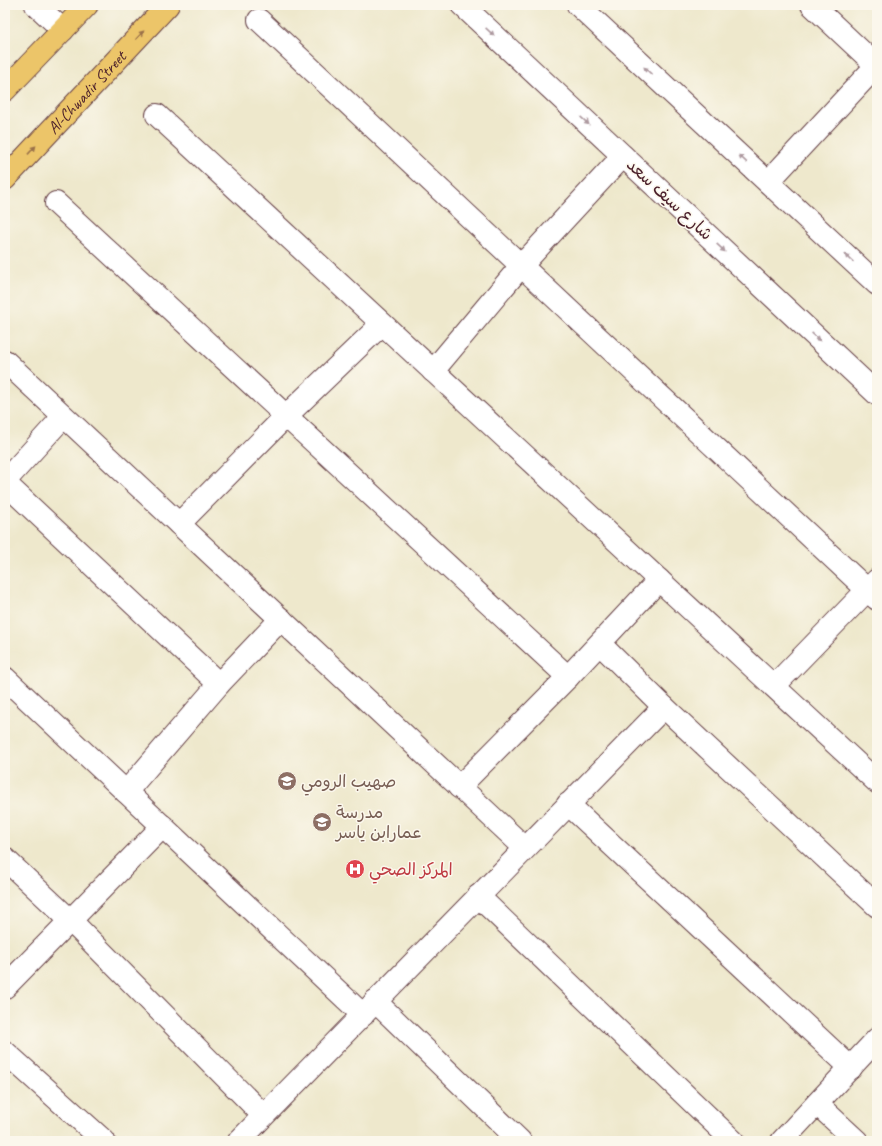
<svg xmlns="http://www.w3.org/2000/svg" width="882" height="1146" viewBox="0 0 882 1146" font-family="Caveat,'Playpen Sans Arabic',sans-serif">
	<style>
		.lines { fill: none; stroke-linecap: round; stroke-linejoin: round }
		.minor-casing { stroke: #633d43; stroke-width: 24 }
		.major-casing { stroke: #633d43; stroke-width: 24 }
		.minor { stroke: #fff; stroke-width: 22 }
		.major { stroke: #ecc569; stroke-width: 22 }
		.oneway { fill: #ae9aa0 }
		.oneway2 { fill: #9b724a }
		.labels { text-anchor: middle; stroke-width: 3; stroke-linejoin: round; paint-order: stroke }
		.street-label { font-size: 17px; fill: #4a1f2b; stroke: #fbf7ec }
		.education-label { font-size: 17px; fill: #785e54; stroke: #fbf7ec; text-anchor: start }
		.health-label { font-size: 17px; fill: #be3a42; stroke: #fbf7ec; text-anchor: start }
	</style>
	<rect width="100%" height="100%" fill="#fbf7ec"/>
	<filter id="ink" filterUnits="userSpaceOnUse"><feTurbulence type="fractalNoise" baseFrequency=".025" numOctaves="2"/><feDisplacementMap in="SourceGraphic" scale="8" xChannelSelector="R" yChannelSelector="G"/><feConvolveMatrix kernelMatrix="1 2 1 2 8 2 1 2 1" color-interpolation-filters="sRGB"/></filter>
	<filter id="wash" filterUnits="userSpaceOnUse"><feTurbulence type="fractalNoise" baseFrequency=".012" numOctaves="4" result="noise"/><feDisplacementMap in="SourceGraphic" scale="16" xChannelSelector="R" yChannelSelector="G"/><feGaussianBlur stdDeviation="0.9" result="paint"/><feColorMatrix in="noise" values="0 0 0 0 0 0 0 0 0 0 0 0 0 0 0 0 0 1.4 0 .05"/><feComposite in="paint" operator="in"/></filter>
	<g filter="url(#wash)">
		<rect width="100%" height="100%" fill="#eee8cc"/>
	</g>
	<g filter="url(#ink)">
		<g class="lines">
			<defs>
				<g id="minor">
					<polyline points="36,5 63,30"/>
					<polyline points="462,5 877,394"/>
					<polyline points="578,5 877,284"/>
					<polyline points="812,5 877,66"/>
					<polyline points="259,20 877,599"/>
					<polyline points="157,115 877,782"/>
					<polyline points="768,182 877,65"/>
					<polyline points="56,203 568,677"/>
					<polyline points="5,361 525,848"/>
					<polyline points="433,371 521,266 623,156"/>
					<polyline points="5,481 63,417"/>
					<polyline points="5,483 219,684"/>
					<polyline points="179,524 286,416 382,324"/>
					<polyline points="600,644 664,707 877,906"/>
					<polyline points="5,678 363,1015"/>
					<polyline points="774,686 877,580"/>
					<polyline points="459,787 568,677 659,580"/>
					<polyline points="126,792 219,684 281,619"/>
					<polyline points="568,804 851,1068"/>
					<polyline points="5,859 70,920 263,1115"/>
					<polyline points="478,896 733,1141"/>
					<polyline points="5,987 163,826"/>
					<polyline points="375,1001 520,1141"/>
					<polyline points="5,1052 104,1141"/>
					<polyline points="817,1104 857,1141"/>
					<polyline points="239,1141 664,707"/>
					<polyline points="782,1141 877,1039"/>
				</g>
				<g id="major">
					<polyline points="5,90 87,5"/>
					<path id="s1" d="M5,179L168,5"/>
				</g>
			</defs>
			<use href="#minor" class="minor-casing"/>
			<use href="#major" class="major-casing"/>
			<use href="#minor" class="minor"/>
			<use href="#major" class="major"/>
		</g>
		<defs><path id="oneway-solid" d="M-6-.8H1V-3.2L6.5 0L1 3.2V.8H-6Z"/></defs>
		<g class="oneway">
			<use href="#oneway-solid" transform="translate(490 32) rotate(43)"/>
			<use href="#oneway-solid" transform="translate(648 71) rotate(-137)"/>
			<use href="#oneway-solid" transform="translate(585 121) rotate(43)"/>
			<use href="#oneway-solid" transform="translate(743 159) rotate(-137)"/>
			<use href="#oneway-solid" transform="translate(721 248) rotate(43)"/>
			<use href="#oneway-solid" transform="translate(849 258) rotate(-137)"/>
			<use href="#oneway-solid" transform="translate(816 337) rotate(43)"/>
		</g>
		<g class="oneway2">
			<use href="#oneway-solid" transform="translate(140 35) rotate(-47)"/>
			<use href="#oneway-solid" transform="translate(32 150) rotate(-47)"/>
		</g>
	</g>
	<defs>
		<symbol id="school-disc" viewBox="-11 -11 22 22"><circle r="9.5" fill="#8d6e63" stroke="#fbf7ec"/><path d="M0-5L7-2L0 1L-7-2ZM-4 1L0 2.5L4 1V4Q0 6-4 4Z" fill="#fff"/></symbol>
		<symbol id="hospital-disc" viewBox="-11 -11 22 22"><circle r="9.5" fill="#e0444e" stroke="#fbf7ec"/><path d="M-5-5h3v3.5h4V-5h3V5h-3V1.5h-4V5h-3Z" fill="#fff"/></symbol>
	</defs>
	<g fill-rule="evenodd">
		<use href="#school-disc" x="276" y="770" width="22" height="22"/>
		<use href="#school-disc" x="311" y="811" width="22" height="22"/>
		<use href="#hospital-disc" x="344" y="858" width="22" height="22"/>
	</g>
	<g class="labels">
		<g class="street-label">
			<text dy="6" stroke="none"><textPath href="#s1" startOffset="119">Al-Chwadir Street</textPath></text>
			<text transform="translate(670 199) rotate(43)" y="6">شارع سيف سعد</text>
		</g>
		<g class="education-label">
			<text x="301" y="787">صهيب الرومي</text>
			<text x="336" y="818">مدرسة<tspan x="336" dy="20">عمارابن ياسر</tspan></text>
		</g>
		<g class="health-label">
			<text x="369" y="875">المركز الصحي</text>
		</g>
	</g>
	<rect width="882" height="1146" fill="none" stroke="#fbf7ec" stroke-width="20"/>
</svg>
